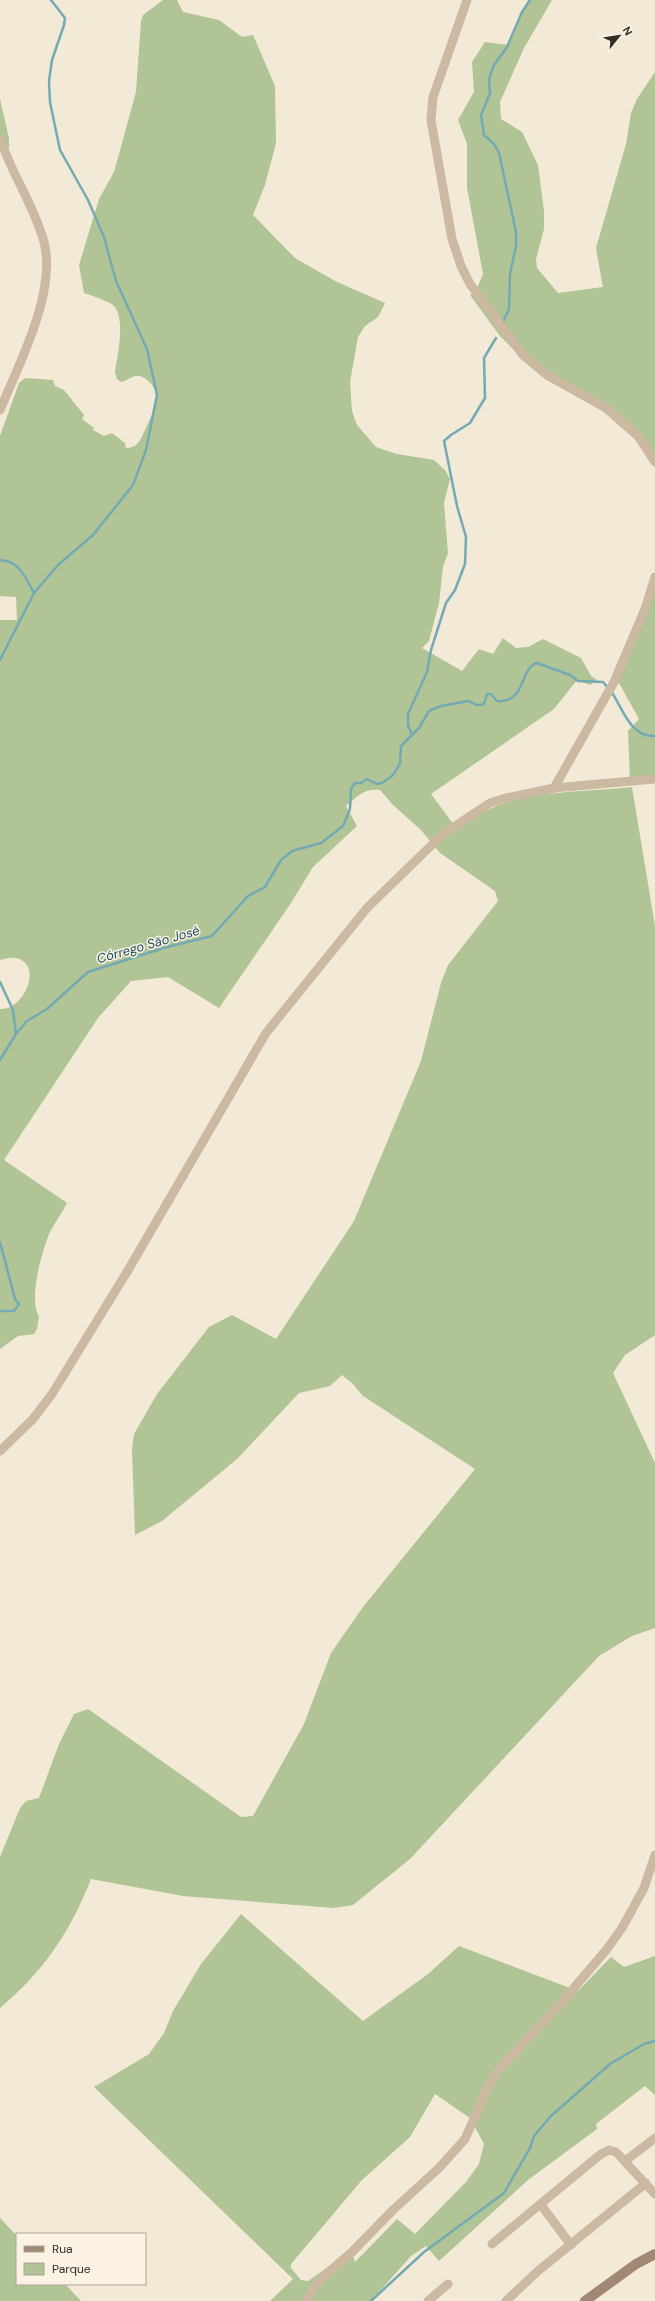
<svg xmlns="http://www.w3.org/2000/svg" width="655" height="2301" viewBox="0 0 655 2301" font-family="'DM Sans',sans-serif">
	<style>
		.green { fill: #b0c496; fill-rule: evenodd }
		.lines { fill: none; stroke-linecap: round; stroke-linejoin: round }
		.stream { stroke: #73aab3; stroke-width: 2.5 }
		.street { stroke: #ccb9a2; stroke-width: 9 }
		.secondary { stroke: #a08873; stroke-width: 10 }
		.labels { text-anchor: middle; stroke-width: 3; stroke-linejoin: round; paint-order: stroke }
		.water-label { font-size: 13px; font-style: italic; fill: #17505b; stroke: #fbf2e4 }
	</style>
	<rect width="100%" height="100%" fill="#f3e9d7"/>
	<g class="green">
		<path d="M163,0H177L183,12L219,20L242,37L253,35L275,86L276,143L265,185L253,215L295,258L335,281L385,303L378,317L365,326L358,337L350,382L352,411L357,425L376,447L397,454L434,460L445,470L450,479L444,503L448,553L443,567L439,603L429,641L422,648L462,671L479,649L493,654L503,638L516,648L528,647L543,639L581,658L591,676L597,680L590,685L577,680L554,709L431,794L457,829C469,822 481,813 494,807C531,790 591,792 632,787L655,926V1335L625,1355L613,1373L655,1463V1628L632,1636L599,1656L410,1859L353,1905L334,1908L183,1896L91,1879C70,1932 44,1971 0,2008V1857L20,1808L26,1801L39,1798L59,1744L74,1714L88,1709L241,1817L253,1816L304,1724L331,1653L363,1607L475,1469L363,1396L352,1383L342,1375L330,1386L299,1393L237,1459L162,1521L135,1535L132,1449L134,1434L157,1394L209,1327L232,1315L276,1339L354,1221L421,1061L441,983L448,965L498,901L495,891L440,853L421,830L393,805L380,790C364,788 358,796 346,806L357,826L313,867L289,906L219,1008L168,977L131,981L98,1018L4,1160L67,1203C62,1213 55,1222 50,1232C42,1250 28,1300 39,1316L37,1329L34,1334L18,1336L0,1349V1009C24,1011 44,964 16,958C12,957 4,959 0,960V620H17L16,597L0,596V436L19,383L25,378L53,380L55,386L64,390L84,415L82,419L94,428L93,430L104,436L112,433L125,443L126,448C139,448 141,438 146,428C153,412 164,393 147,380C144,378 142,376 138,376C133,375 126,381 121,382L117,379L115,372C117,357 128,312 110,303C102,299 93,296 84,293L79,265L99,199L114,172L136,92L141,21L143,15Z"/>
		<polygon points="528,0 552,0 524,48 500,102 501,119 522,132 538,165 544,211 544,229 536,259 537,268 558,293 603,287 596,248 626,144 631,113 637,99 655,72 655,466 647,449 595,404 530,366 500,336 470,295 475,293 483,274 467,188 467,144 458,120 474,92 472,62 485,42 509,45"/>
		<polygon points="0,99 9,138 9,148 0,147"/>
		<polygon points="655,575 655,776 630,780 628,731 639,719 614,674"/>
		<path d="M241,1914L363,2021L428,1974L459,1946L578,1991L611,1957L624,1967L655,1956V2095L645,2086L596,2124L597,2129L528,2180L439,2261L426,2246L411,2256L371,2301H270L293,2279L94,2087L149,2054L164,2033L173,2011L201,1964ZM435,2094L470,2118L484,2144L479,2164L466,2182L415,2234L397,2219L355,2262L353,2256L341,2258L308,2281L301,2280L291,2268V2264L362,2180L410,2137Z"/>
		<polygon points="0,2218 17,2236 17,2284 65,2284 81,2301 0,2301"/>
	</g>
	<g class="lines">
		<g class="stream">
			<polyline points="502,324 509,309 510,274 516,246 516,232 499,153 494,144 484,135 481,115 490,93 489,79 494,65 507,47 522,12 530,0"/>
			<path d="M0,560C20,561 25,577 34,593"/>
			<polyline points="0,660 34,593 58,565 93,535 133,485 146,450 157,395 147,349 116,281 104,237 88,200 60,150 50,102 49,81 52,60 64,25 65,18 51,0"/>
			<path d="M611,691C623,709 630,737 655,736"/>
			<polyline points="412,735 408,725 408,714 427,672 431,650 446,603 455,590 465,564 466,537 457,506 444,441 451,435 470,423 485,398 484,358 496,338"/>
			<polyline points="0,982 13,1010 16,1034"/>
			<path d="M0,1060L16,1034L27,1021L47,1009L88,972L167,947L212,936L248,896L265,887L281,860L292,851L321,843L343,826L350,809L351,789L355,783H361L367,779L377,784L382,783L392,776L400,764L401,746L419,728L429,711L441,706L468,701C474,703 476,707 484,704L487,694H491L497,701C526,704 520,667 537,663L570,675L578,681L603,682L608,688"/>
			<polyline points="0,1242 15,1299 19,1304 14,1311 0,1311"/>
			<polyline points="371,2301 424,2252 504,2193 530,2148 534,2136 551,2116 610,2064 644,2044 655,2041"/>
		</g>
		<g class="street">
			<polyline points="467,0 433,97 431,120 452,239 461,266 470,284 523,355 547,375 606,408 638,436 655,462"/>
			<path d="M0,138C11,173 34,205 44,242C57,292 19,364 0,410"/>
			<polyline points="554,788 614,682 645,609 655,577"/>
			<polyline points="0,1451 33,1419 52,1394 127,1272 266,1033 367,908 443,834 490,803 506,798 554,788 655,779"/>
			<polyline points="625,2161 655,2138"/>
			<polyline points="541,2205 571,2245"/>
			<polyline points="492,2244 601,2154 609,2150 616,2152 655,2194"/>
			<polyline points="306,2301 312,2291 324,2276 352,2252 394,2209 439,2168 465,2139 487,2089 499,2069 562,2002 607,1949 622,1928 644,1888 655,1855"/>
			<polyline points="428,2301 448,2284"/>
			<polyline points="506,2301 538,2271 646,2183"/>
		</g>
		<polyline class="secondary" points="585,2301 636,2264 655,2254"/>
	</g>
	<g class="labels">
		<g class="water-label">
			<text transform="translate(148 944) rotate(-16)" y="5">Córrego São José</text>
		</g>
	</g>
	<rect x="16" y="2233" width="130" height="52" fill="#fbf2e4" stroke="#aca398"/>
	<rect x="24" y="2246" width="20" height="6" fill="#a08873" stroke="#aca398"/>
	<text x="52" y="2253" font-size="12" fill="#362c25">Rua</text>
	<rect x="24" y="2263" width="20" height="12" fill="#b0c496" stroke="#aca398"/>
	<text x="52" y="2273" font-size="12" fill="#362c25">Parque</text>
	<g transform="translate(619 36) rotate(60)" stroke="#fbf2e4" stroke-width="3" paint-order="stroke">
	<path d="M0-3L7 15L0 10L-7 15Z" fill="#362c25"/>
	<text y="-6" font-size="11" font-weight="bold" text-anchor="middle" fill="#362c25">N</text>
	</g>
</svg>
